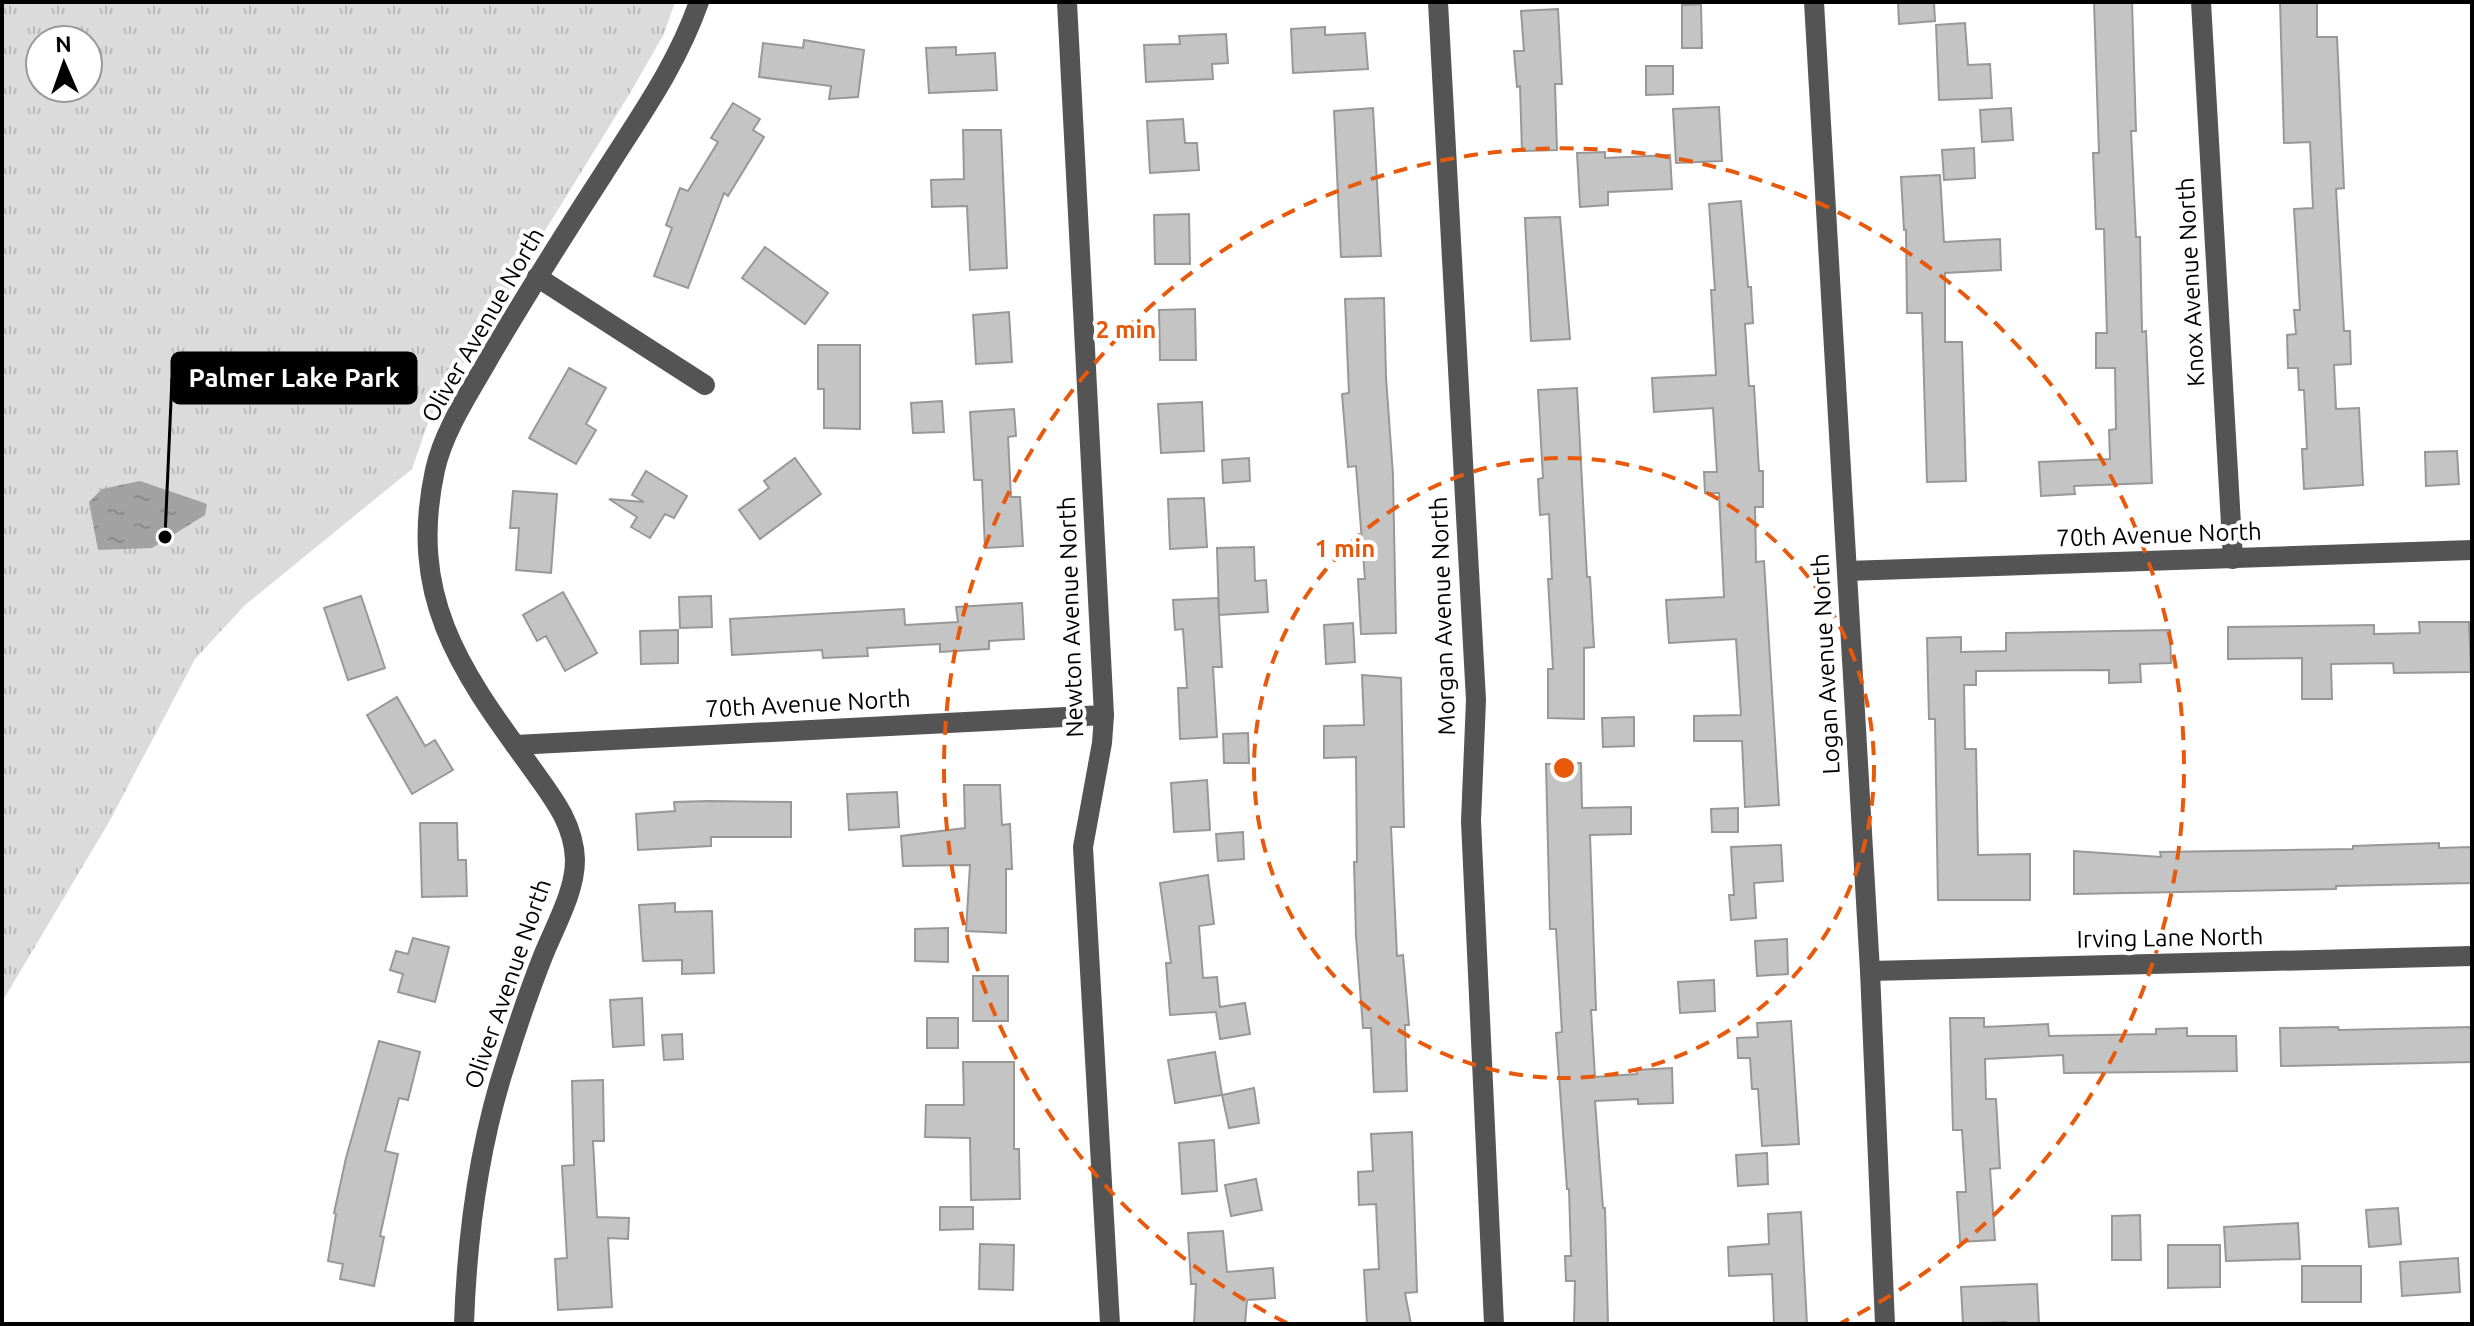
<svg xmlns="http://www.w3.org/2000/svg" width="2474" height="1326" viewBox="0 0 2474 1326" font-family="Ubuntu,sans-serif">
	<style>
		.park { fill: url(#park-tufts); fill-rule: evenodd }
		.water { fill: url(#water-ripples) }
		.building { fill: #c4c4c4; stroke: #989898; stroke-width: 2 }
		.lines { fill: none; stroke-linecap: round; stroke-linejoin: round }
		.minor { stroke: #545454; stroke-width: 20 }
		.ring { fill: none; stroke: #e8590c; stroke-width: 4; stroke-dasharray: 14 10 }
		.labels { text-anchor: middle; stroke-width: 8; stroke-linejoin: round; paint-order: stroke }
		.street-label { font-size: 24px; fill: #000; stroke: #fff }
		.centre { fill: #e8590c; stroke: #fff; stroke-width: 4 }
		.ring-label { font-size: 24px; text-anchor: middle; font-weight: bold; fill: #e8590c; stroke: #fff; stroke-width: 8; stroke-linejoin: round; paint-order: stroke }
		.leader { fill: none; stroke: #000; stroke-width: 3 }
		.callout-dot { fill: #000; stroke: #fff; stroke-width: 3 }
		.callout { fill: #000; stroke: #000; stroke-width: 3 }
		.callout-label { font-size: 26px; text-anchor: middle; font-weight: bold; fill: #fff }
	</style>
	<defs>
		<pattern id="park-tufts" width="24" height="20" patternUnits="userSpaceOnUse" patternTransform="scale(2)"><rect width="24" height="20" fill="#dbdbdb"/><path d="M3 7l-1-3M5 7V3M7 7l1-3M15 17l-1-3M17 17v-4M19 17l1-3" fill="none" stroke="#bababa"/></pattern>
		<pattern id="water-ripples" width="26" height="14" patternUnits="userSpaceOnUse" patternTransform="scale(2)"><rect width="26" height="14" fill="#a2a2a2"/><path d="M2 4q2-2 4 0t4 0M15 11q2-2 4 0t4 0" fill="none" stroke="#8a8a8a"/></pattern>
	</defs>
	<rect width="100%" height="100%" fill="#fff"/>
	<path class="park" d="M2,2H675L664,34L630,93L430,417L412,469L245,605L195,659L109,822L2,1002ZM40,40H88V88H40Z"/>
	<polygon class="water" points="140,481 207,504 205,515 152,548 98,550 89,502 102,489"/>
	<g class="building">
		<polygon points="1898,2 1934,2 1935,21 1899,24"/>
		<polygon points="2094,2 2132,2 2136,131 2131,131 2136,237 2140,237 2142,332 2146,331 2152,483 2074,486 2075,494 2041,496 2039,462 2110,459 2109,430 2116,429 2115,368 2096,368 2096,333 2107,333 2104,229 2096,229 2093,153 2099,153"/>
		<polygon points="2280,2 2317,2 2317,37 2337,37 2344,188 2336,189 2344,331 2350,331 2351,364 2334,365 2336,409 2359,408 2363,485 2304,489 2302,449 2307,449 2304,390 2299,390 2298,368 2288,368 2287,335 2296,334 2294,310 2300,310 2294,209 2313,208 2310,142 2284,143"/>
		<polygon points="1701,4 1702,48 1682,48 1682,5"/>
		<polygon points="1558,9 1562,84 1555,84 1557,150 1522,151 1520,86 1517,87 1514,51 1524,51 1521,11"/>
		<polygon points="1965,23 1968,65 1990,64 1992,98 1939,100 1936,25"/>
		<polygon points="1325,27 1325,35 1365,33 1368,69 1293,73 1291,29"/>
		<polygon points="1226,34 1228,63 1212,64 1213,79 1146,82 1144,45 1180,44 1179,36"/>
		<polygon points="804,40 864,50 858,97 829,99 831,86 759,77 763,43 803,48"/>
		<polygon points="956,47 956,55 995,53 997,90 929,93 926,48"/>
		<polygon points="1646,66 1673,66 1673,94 1646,95"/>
		<polygon points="733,103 760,119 753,130 764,137 728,196 724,193 688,288 654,276 672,228 666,225 680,188 688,191 718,142 711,138"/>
		<polygon points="1719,107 1722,161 1676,163 1673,109"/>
		<polygon points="1373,108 1381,256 1341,257 1334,111"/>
		<polygon points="2011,108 2013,140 1982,142 1980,110"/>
		<polygon points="1183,119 1185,143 1197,143 1199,170 1150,173 1147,121"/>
		<polygon points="963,130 1001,130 1007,268 970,270 967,206 932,207 931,180 964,179"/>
		<polygon points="1974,148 1975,178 1944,180 1942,150"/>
		<polygon points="1605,152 1605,158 1670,155 1672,189 1608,192 1608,205 1580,207 1577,153"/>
		<polygon points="1940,175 1944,242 2000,239 2001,270 1945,273 1945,342 1962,342 1966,481 1927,482 1922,313 1907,313 1906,230 1904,230 1901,177"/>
		<polygon points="1741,201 1748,287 1751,287 1753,323 1745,324 1749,386 1754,386 1759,471 1763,471 1763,507 1755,507 1756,562 1764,561 1779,805 1745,807 1742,741 1694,741 1694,716 1741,715 1736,639 1669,643 1666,600 1724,597 1719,493 1705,493 1704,472 1717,472 1713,408 1654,412 1652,378 1716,375 1711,290 1715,290 1709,204"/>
		<polygon points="1189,214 1190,264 1155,264 1154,215"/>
		<polygon points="1560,217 1570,339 1531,341 1525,218"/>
		<polygon points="765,247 828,293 805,324 742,278"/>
		<polygon points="1384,298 1386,377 1393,475 1396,633 1361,634 1358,579 1365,579 1356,466 1348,467 1342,394 1349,393 1345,299"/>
		<polygon points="1195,309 1196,360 1160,360 1159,310"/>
		<polygon points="1009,312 1012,362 976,364 973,315"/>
		<polygon points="818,345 860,345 860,429 824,428 824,389 818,389"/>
		<polygon points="569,368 606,388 586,424 596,430 576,464 529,438"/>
		<polygon points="1577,388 1587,577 1590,577 1594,647 1584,648 1584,719 1548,718 1548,669 1553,669 1548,579 1552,579 1549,514 1540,515 1538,479 1543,478 1538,390"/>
		<polygon points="942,401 944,432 913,433 911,403"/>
		<polygon points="1202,402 1204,451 1161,453 1158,404"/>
		<polygon points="1014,409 1016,436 1008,437 1011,497 1020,497 1023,546 985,548 982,480 974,480 970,412"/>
		<polygon points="2457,451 2459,484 2426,486 2425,452"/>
		<polygon points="795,458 821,494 760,539 739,510 769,488 764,481"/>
		<polygon points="1249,458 1250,481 1223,483 1222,460"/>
		<polygon points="646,471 687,496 674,518 665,514 650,538 631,527 637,517 609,499 644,502 632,495"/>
		<polygon points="513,491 557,494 551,573 516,570 519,528 510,528"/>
		<polygon points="1204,498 1207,547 1170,549 1168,499"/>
		<polygon points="1254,547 1255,581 1266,580 1268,612 1219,615 1217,548"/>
		<polygon points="563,592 597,653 565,671 546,636 537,641 523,615"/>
		<polygon points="361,596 385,668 348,680 324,608"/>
		<polygon points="711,596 712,627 680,628 679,597"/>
		<polygon points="1218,598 1222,667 1213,667 1217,737 1180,739 1178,688 1187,688 1183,629 1175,630 1173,600"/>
		<polygon points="1022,603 1024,639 989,641 989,649 940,652 940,644 867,648 868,656 823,658 822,650 732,655 730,619 904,609 905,625 958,622 956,607"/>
		<polygon points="2419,622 2469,622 2471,672 2394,673 2393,663 2331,664 2332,699 2302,699 2302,658 2228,659 2228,627 2374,625 2374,634 2420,633"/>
		<polygon points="1353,623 1355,662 1326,664 1324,625"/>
		<polygon points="678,630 678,663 641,664 640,631"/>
		<polygon points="2170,630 2171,663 2140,664 2141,682 2109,683 2109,670 1976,671 1976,685 1964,685 1965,749 1976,749 1978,855 2030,854 2030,900 1938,900 1935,719 1929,719 1927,638 1961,637 1961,652 2006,651 2006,633"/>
		<polygon points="1362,675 1401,678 1404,827 1391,827 1397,956 1403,955 1409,1025 1405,1025 1407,1091 1374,1092 1371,1028 1363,1028 1356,936 1354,862 1357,862 1356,757 1324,758 1324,726 1364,725"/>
		<polygon points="397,697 425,746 435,740 453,770 412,794 367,715"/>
		<polygon points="1634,717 1634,746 1603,747 1602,718"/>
		<polygon points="1248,733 1249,763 1224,763 1223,734"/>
		<polygon points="1581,763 1582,808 1631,807 1631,834 1590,835 1596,1010 1591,1010 1595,1077 1637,1074 1636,1070 1672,1068 1673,1103 1638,1104 1638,1099 1595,1101 1603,1208 1605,1208 1608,1324 1574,1324 1575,1281 1566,1281 1565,1256 1571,1256 1569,1189 1567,1189 1556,1033 1562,1032 1556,929 1550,929 1546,764"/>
		<polygon points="1207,780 1210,830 1174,832 1171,783"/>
		<polygon points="964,785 1000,785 1002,825 1010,824 1012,869 1006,869 1006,933 966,931 970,865 903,866 901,836 965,828"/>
		<polygon points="897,792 899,827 849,830 847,794"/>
		<polygon points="709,801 791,802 791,837 711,837 711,846 638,850 636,814 675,811 674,802"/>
		<polygon points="1738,808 1738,832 1712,832 1711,809"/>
		<polygon points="420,823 457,823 458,860 466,860 467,896 422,897"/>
		<polygon points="1243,832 1244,859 1218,861 1216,834"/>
		<polygon points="2439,843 2439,848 2472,847 2472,883 2336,886 2336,889 2074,894 2074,851 2161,857 2160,852 2353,849 2353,846"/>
		<polygon points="1781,845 1783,881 1754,883 1756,918 1731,920 1729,895 1734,895 1731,847"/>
		<polygon points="1208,875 1214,924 1199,926 1203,978 1217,977 1220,1007 1245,1003 1250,1034 1220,1039 1216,1012 1170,1015 1166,963 1171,963 1160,883"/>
		<polygon points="675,903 675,912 712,911 714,973 682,974 682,960 643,961 639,905"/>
		<polygon points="948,928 948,962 915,961 915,929"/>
		<polygon points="413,938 449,947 435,1002 398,992 403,974 390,970 396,951 408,954"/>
		<polygon points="1787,939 1788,974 1757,976 1755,941"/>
		<rect x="973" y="976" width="35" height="45"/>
		<polygon points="1714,980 1715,1011 1680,1013 1678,982"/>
		<polygon points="642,998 644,1045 613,1047 610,1000"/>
		<rect x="927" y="1018" width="31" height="30"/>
		<polygon points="1950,1018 1984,1018 1984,1027 2048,1024 2049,1036 2156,1034 2156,1029 2187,1028 2187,1036 2236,1036 2237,1071 2064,1073 2063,1055 1985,1059 1986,1099 1996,1099 2000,1168 1990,1169 1995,1240 1960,1242 1957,1192 1966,1192 1962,1130 1953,1130"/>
		<polygon points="1791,1021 1799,1144 1762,1146 1758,1089 1752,1089 1750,1058 1738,1058 1737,1038 1758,1037 1757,1023"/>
		<polygon points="2338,1027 2339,1030 2472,1027 2472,1062 2281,1066 2280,1028"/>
		<polygon points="682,1034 683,1059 664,1060 662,1035"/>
		<polygon points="379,1041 420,1052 408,1100 399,1098 385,1151 398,1154 380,1236 384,1237 374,1286 340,1279 343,1264 328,1261 336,1214 334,1213 346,1158"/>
		<polygon points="1215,1052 1222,1095 1175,1103 1168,1060"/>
		<polygon points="963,1062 1014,1062 1014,1149 1019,1149 1020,1199 971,1200 970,1138 925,1137 926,1105 964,1105"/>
		<polygon points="603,1080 604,1141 593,1141 597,1217 629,1218 628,1239 608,1238 612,1307 558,1310 555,1259 567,1258 562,1166 574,1165 572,1081"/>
		<polygon points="1254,1088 1259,1123 1229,1128 1222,1095"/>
		<polygon points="1412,1132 1417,1292 1405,1293 1411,1324 1367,1324 1364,1270 1379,1269 1376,1204 1359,1205 1358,1172 1373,1171 1371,1134"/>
		<polygon points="1214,1140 1217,1191 1182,1194 1179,1143"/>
		<polygon points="1767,1153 1768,1184 1738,1186 1736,1155"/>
		<polygon points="1256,1179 1262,1210 1231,1216 1225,1185"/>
		<polygon points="940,1207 973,1207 973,1229 940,1230"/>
		<polygon points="2398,1208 2401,1244 2369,1247 2366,1210"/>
		<polygon points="1801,1212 1807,1324 1774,1324 1772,1274 1729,1276 1728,1247 1769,1244 1768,1214"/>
		<polygon points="2140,1215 2141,1260 2112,1260 2112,1216"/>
		<polygon points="2298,1223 2300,1259 2226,1261 2224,1227"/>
		<polygon points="1223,1231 1227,1272 1273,1268 1275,1298 1247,1300 1245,1324 1194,1324 1196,1284 1191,1284 1188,1233"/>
		<polygon points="980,1244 1014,1245 1013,1290 979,1289"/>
		<polygon points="2168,1245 2220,1245 2220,1287 2168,1288"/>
		<polygon points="2458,1258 2460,1292 2402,1296 2400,1262"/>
		<rect x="2302" y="1266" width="59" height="36"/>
		<polygon points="2037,1284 2039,1324 2006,1324 2006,1322 1963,1324 1961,1287"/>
	</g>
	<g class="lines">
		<g class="minor">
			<polyline points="1067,2 1104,715 1102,743 1083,847 1110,1324"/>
			<polyline points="1438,2 1476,700 1471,821 1494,1324"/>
			<polyline points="1814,2 1870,971 1885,1324"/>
			<polyline points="2201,2 2233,559"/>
			<polyline points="537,277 705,385"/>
			<polyline points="1847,571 2472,550"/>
			<polyline points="515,745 1104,715"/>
			<polyline points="1870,971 2472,956"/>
			<path d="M464,1324C467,1235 479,1144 507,1059C518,1024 530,989 543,956C555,926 575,892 575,860C574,821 549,793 528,763C458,667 408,595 435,470C444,429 472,389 492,353C528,292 565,233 604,173C640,116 676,67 699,2"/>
		</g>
	</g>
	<g class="ring">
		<circle cx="1564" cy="768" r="310"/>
		<path d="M1287 1323A620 620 0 1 1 1841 1323"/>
	</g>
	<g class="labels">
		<g class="street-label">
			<text transform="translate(2191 282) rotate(-93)" y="8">Knox Avenue North</text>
			<text transform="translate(483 325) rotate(-60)" y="8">Oliver Avenue North</text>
			<text transform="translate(2159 535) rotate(-2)" y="8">70th Avenue North</text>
			<text transform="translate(1443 616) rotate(-92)" y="8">Morgan Avenue North</text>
			<text transform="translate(1071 617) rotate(-92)" y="8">Newton Avenue North</text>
			<text transform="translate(1826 664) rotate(-93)" y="8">Logan Avenue North</text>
			<text transform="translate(808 704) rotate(-3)" y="8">70th Avenue North</text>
			<text transform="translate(2170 938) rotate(-1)" y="8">Irving Lane North</text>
			<text transform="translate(508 984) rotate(-71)" y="8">Oliver Avenue North</text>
		</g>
	</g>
	<circle cx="1564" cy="768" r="12" class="centre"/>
	<g class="ring-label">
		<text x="1126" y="338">2 min</text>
		<text x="1345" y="557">1 min</text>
	</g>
	<path class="leader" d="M165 537L172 378"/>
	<circle class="callout-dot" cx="165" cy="537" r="8"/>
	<rect class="callout" x="172" y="353" width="244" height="50" rx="8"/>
	<g class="callout-label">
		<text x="294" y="387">Palmer Lake Park</text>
	</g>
	<rect width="2474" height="1326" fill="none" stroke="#000000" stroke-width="8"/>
	<g transform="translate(64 64) rotate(358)"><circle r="38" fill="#ffffff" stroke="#999999" stroke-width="2"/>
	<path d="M0-6L14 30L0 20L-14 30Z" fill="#000000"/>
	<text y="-12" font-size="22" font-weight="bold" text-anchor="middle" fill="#000000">N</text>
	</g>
</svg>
